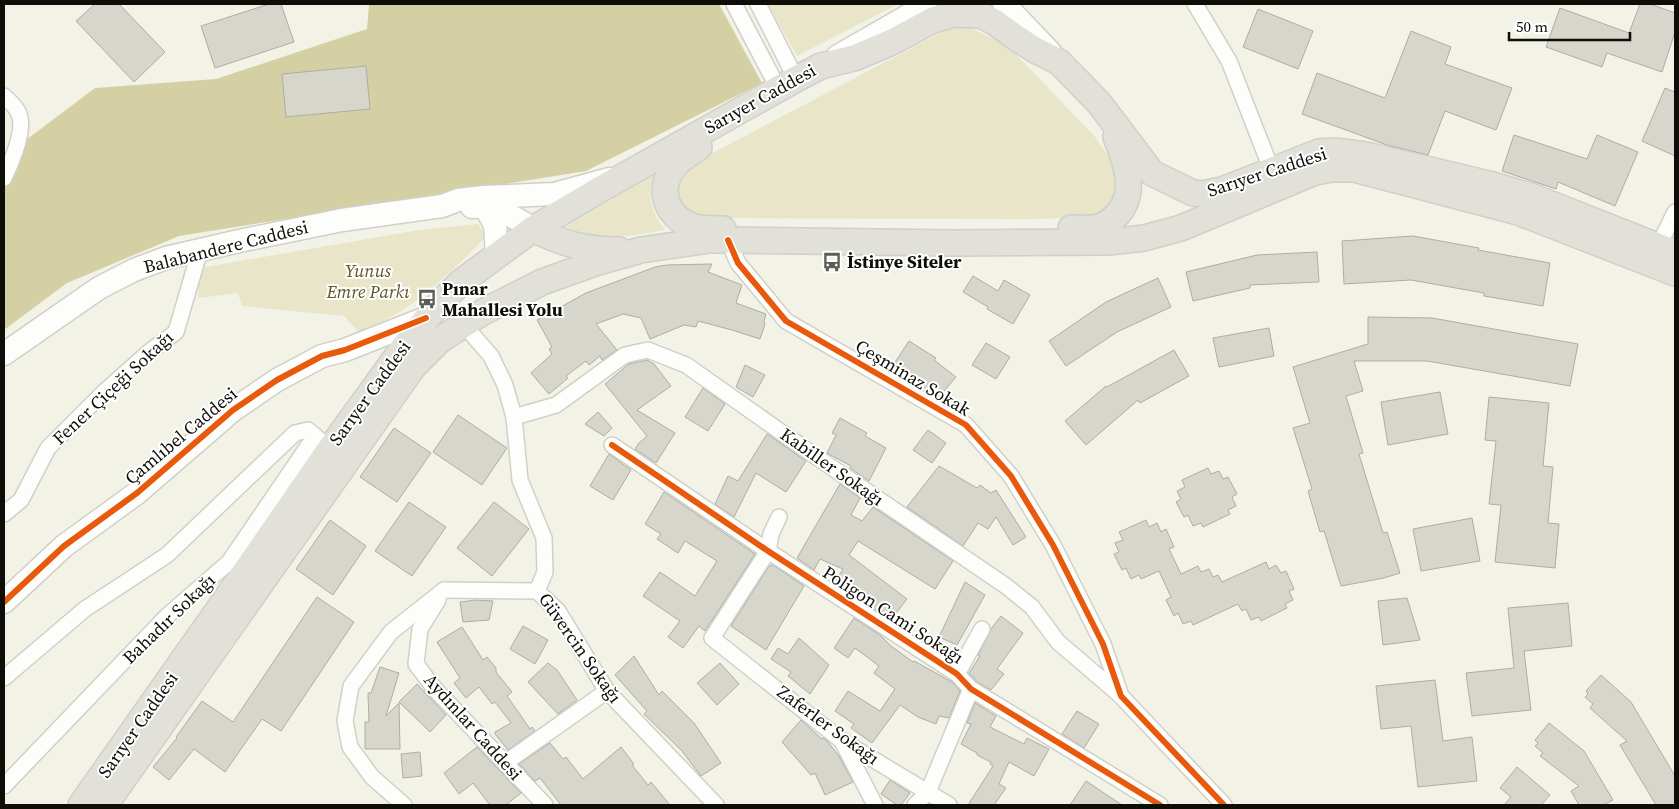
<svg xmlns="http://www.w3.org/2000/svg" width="1679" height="809" viewBox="0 0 1679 809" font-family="'Source Serif 4',serif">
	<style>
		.green { fill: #e8e5c9 }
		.forest { fill: #d5d0a4 }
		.building { fill: #d7d6cd; stroke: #adada4 }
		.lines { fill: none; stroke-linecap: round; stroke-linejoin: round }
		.street-casing { stroke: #d1d0c7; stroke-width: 18 }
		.secondary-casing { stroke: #d1d0c7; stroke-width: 25 }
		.primary-casing { stroke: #d0cfc9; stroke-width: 28 }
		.street { stroke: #fdfdfb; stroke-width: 15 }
		.secondary { stroke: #fdfdfb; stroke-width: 22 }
		.primary { stroke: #e1e0d9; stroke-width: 25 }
		.cycleway-casing { stroke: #fff; stroke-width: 9 }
		.cycleway { stroke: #e8590c; stroke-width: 6 }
		.labels { text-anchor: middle; stroke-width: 4; stroke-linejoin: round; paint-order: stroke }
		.street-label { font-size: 18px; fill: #0e0d07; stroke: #fff }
		.poi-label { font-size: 18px; font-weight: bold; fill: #0e0d07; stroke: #fff; text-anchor: start }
		.park-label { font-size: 18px; font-style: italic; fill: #5d5723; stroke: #fff }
	</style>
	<rect width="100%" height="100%" fill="#f3f2e7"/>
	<g class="green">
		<polygon points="768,4 898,4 797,56"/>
		<path d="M966,26L995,39L1012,50L1096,138L1114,165L1116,184L1114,198L1105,210L1086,217L1036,219L713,218C705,217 696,216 690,213C659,198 691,167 707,156L946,30Z"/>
		<path d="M655,172C647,196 650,210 665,230C628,237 598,241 563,226L601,201Z"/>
		<path d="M478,224L486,237C461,261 436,288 407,307C392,317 376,325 359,332L344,316L242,306L238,293L198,298L200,268L419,230Z"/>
	</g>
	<polygon class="forest" points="369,4 719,4 762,83 586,171 179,236 67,283 4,330 4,168 14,149 95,88 216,79 367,29"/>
	<g class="building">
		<polygon points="95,4 119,4 165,52 134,82 76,21"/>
		<polygon points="269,4 281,4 294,42 215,68 201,26"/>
		<polygon points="1640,4 1650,4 1675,13 1675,32 1662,72 1607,53 1602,67 1546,47 1560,8 1629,33"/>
		<polygon points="1258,9 1313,31 1298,69 1243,47"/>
		<polygon points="1411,31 1451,47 1445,64 1512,88 1496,130 1445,111 1428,155 1387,145 1302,114 1317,73 1385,98"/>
		<polygon points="366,66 370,109 286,117 282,74"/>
		<polygon points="1665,88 1675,92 1675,156 1642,141"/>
		<polygon points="1514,135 1587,159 1597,135 1638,152 1615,206 1558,182 1556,189 1502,171"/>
		<polygon points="1413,236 1479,248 1478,250 1550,263 1543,306 1484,296 1484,293 1411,280 1344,284 1342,241"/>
		<polygon points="1317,252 1319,282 1250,285 1250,288 1193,301 1186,272 1257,255"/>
		<polygon points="712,264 708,272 742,285 736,303 766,314 764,321 765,324 760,339 732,330 698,321 696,327 684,325 650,339 641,318 623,314 596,324 617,350 602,360 600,356 589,365 586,361 566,376 568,378 549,394 531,373 552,354 549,349 552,347 537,320 586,293 655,267 667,265"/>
		<polygon points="973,276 998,291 1004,280 1030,295 1013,324 987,309 988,307 963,292"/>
		<polygon points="1158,278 1171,307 1117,332 1066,366 1049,341 1106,302"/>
		<polygon points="1368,317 1432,318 1578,344 1570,386 1427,361 1354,361 1363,391 1346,396 1363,453 1359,454 1383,533 1387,532 1400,573 1384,578 1341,586 1324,531 1320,532 1308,491 1312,489 1293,428 1310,423 1293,367 1368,344"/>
		<polygon points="1269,328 1274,356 1219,367 1213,338"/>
		<polygon points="909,341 936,358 934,360 956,377 938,398 906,374 905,375 892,367"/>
		<polygon points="986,343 1010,357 996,379 972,365"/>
		<polygon points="1174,350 1189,376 1140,403 1138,400 1086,445 1065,421 1106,386 1107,387"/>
		<polygon points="647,360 654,364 671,386 637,410 675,433 656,463 635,449 639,443 647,436 605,384 629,364"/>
		<polygon points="745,365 765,375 753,397 736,387"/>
		<polygon points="703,388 725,404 708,431 685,417"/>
		<polygon points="1440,392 1448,434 1388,445 1381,402"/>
		<polygon points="1489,397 1549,403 1543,466 1553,467 1548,523 1559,524 1555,568 1495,562 1501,505 1489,504 1496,441 1485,440"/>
		<polygon points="598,412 612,428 604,436 585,424"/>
		<polygon points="458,415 507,448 482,485 433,452"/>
		<polygon points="840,418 867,433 865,436 886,448 869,481 850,468 851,466 827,453 836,435 832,433"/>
		<polygon points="394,428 431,453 397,502 360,477"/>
		<polygon points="928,430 946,443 932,463 913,450"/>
		<polygon points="767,434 806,461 786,492 756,473 734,517 715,504 728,476 738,481"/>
		<polygon points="609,454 631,470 613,500 590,486"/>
		<polygon points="939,466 977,488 980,485 991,493 996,490 1026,537 1013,545 996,517 988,529 978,523 963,546 907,507"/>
		<polygon points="1208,468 1211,474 1219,471 1223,479 1228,477 1237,494 1232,497 1236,506 1228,510 1230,514 1203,527 1201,523 1193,526 1188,515 1184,517 1176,502 1181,499 1177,491 1185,487 1182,480"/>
		<polygon points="840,484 860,498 851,515 862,521 873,507 953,561 935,589 858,541 849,555 907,599 891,620 834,583 843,569 820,559 814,570 797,558"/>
		<polygon points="664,492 755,554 705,631 699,626 683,648 668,637 680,621 643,596 660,572 695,596 717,561 685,541 678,553 657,539 661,534 645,524"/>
		<polygon points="409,502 446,527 412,576 375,551"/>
		<polygon points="494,502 529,529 492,576 457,548"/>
		<polygon points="1472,518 1480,561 1421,571 1413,529"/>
		<polygon points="330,520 366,546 333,595 296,569"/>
		<polygon points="1146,520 1149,527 1157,523 1161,532 1166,529 1174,547 1169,549 1181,574 1198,566 1201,572 1209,569 1213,577 1218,575 1222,582 1266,562 1269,569 1276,565 1281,573 1286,571 1294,589 1289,591 1293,600 1285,604 1287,608 1261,621 1259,617 1251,620 1246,609 1242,611 1238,604 1193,625 1191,621 1183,624 1178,613 1174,616 1166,600 1171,597 1159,571 1141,579 1139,575 1131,579 1126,568 1122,570 1114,554 1119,552 1115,543 1123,540 1119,532"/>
		<polygon points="773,565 804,586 766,650 731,626 769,566"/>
		<polygon points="965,582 985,595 957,645 939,637"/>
		<polygon points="317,597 354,622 281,731 262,719 225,772 194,749 169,780 153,767 177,738 176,737 202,701 233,722"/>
		<polygon points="1407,598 1420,640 1383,645 1378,601"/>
		<polygon points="476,600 493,601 489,620 463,622 460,602"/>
		<polygon points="1568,603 1572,646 1524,651 1531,710 1472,716 1466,673 1514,668 1508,608"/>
		<polygon points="1001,616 1023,633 997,669 1004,674 991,690 977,682 969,673 980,656 978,655 991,629"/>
		<polygon points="854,618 880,635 891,646 913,662 914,661 952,682 960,691 949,718 939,716 936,724 918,717 900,705 872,743 851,728 854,724 835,711 848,691 880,711 895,689 874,673 879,666 855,648 848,658 834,648"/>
		<polygon points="523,626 548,640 535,664 510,649"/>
		<polygon points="462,627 483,660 487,657 496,668 496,672 512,692 507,696 530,729 532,727 535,731 508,750 495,734 495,732 511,723 495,702 492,704 479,687 466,698 454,683 460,678 437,642"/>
		<polygon points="799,638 829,665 810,694 788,676 791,672 771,659 778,648 788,654"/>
		<polygon points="634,656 659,695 662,691 694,723 721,763 701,776 682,751 644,714 647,711 615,675"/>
		<polygon points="548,663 557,670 577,700 558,714 528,682"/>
		<polygon points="720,663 739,684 717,705 697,683"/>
		<polygon points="380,667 399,673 386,716 399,703 400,749 365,749 365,722 369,722 368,693 371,693"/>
		<polygon points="1601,675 1631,702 1675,776 1675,805 1656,805 1620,745 1627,741 1590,708 1593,704 1585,697 1588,694 1586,691"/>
		<polygon points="1435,680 1443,741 1472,737 1477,781 1418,787 1411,726 1381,729 1376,686"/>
		<polygon points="417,684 446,715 430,732 399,702"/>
		<polygon points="975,703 996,716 990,727 1024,744 1027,738 1049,749 1034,776 1009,762 999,784 1006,788 994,805 968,805 993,766 990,764 991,762 977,755 977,753 961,744 971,724 967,723"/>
		<polygon points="1077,711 1099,724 1084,748 1062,734"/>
		<polygon points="801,720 822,739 824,738 828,742 839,756 853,782 825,795 815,773 811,775 782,742"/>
		<polygon points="1549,723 1584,751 1613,800 1603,805 1579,805 1571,791 1579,786 1540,756 1543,753 1535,746 1538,743 1535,740"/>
		<polygon points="550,743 563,759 566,757 583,779 621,747 634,764 632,765 648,785 651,782 670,805 561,805 540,778 535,781 519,764"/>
		<polygon points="477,747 521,793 506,805 490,805 473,783 459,794 444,773"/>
		<polygon points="420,752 422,776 403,778 401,754"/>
		<polygon points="1517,767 1550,795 1541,805 1504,805 1511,797 1500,788"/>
		<polygon points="890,780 910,793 901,805 897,805 881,794"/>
		<polygon points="1086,781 1122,805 1070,805"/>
	</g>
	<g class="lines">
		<defs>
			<g id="street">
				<polyline points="734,4 778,88"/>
				<polyline points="758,4 796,79"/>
				<polyline points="1195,4 1229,61 1272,171"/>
				<path d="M4,96C8,100 14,105 17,110C28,126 11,163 4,178"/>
				<polyline points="728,240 738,263 786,321 966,425 1011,476 1053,545 1103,644 1121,696 1224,805"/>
				<polyline points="1658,247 1675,212"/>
				<polyline points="463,324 491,356 505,385 514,417 520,480 544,538 545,572 537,591"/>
				<polyline points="514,417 556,405 625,355 648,350 686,365 815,456 1006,586 1032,607 1058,642 1120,695"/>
				<polyline points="612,445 768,551 957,674 971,689 1160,805"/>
				<polyline points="4,514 21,500 48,448 104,392 149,352 176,332 200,250"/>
				<polyline points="779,517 771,534 768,551 712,638 841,740 949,805"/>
				<polyline points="444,590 537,591"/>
				<polyline points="537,591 558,611 607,691 716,805"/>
				<polyline points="438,600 420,629 416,664 434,688 545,805"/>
				<polyline points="957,674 982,629"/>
				<polyline points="4,678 85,609 167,555 295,433 308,430 322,442"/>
				<polyline points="842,741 875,805"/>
				<polyline points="505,763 607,691"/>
				<polyline points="4,786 167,616 229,562 315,436"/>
				<polyline points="404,805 372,777 350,747 345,721 351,686 391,632 444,590"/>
				<polyline points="915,805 928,792 971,689"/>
			</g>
			<g id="secondary">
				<polyline points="1004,4 1050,52"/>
				<polyline points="838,56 906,17 925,4"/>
				<path d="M472,207C496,205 514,217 533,229"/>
				<polyline points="485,207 495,225 497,255"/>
				<polyline points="4,354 99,288 134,270 166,258 239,241 342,220 442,206 458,200 484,197 554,194 609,179"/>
				<polyline points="4,602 64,546 137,493 233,410 277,380 322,356 345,350 426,318"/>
			</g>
			<g id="primary">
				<path d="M699,147C691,153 681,158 675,166C656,188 666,217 692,226C702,230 713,228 723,229"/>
				<path d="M1071,228C1080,228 1090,229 1099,227C1106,225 1112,220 1118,214C1137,192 1126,162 1116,137"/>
				<path d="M533,229C563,244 586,250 619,250"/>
				<path d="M81,805L252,562L330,449L403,348L436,307L461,282L533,229L599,190L796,79L821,66L854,58L892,42L933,20L953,14L981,15L996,23L1015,37L1035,50L1059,62L1099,103L1152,173L1193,193L1202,194L1222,190L1319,152C1337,150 1354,153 1371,156L1489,184L1533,197L1675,253"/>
				<polyline points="105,805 413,367 440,340 483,312 542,282 595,263 641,250 709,240 728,240 953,243 1109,242 1144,238 1181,228 1315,172 1332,169 1354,169 1518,212 1675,273"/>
			</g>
		</defs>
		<use href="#street" class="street-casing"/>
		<use href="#secondary" class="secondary-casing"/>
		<use href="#primary" class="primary-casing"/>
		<use href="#street" class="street"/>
		<use href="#secondary" class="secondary"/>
		<use href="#primary" class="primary"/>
		<defs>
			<g id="cycleway">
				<polyline points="728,240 738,263 786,321 966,425 1011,476 1053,545 1103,644 1121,696 1224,805"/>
				<polyline points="612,445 768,551 957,674 971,689 1160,805"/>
				<polyline points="4,602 64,546 137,493 233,410 277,380 322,356 345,350 426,318"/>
			</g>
		</defs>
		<use href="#cycleway" class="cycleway-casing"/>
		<use href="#cycleway" class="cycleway"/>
	</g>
	<defs>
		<symbol id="bus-bare" viewBox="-9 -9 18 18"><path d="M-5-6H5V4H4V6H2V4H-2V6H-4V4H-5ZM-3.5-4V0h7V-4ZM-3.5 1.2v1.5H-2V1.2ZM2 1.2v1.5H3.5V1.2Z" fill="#5e5d55" stroke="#fff" stroke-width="2.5" paint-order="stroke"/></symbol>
	</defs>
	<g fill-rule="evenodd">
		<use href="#bus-bare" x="818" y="248" width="28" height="28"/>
		<use href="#bus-bare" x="413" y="285" width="28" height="28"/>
	</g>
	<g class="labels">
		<g class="street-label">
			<text transform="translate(760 99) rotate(-29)" y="6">Sarıyer Caddesi</text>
			<text transform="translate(1267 172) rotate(-18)" y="6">Sarıyer Caddesi</text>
			<text transform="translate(226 247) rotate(-14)" y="6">Balabandere Caddesi</text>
			<text transform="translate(913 378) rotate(31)" y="6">Çeşminaz Sokak</text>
			<text transform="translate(113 388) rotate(-43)" y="6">Fener Çiçeği Sokağı</text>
			<text transform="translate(370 393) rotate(-54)" y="6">Sarıyer Caddesi</text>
			<text transform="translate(181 436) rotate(-40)" y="6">Çamlıbel Caddesi</text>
			<text transform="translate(832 467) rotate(35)" y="6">Kabiller Sokağı</text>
			<text transform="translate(893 615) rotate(33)" y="6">Poligon Cami Sokağı</text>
			<text transform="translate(169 619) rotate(-44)" y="6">Bahadır Sokağı</text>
			<text transform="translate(580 648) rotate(55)" y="6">Güvercin Sokağı</text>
			<text transform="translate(138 725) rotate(-55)" y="6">Sarıyer Caddesi</text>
			<text transform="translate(828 725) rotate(36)" y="6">Zaferler Sokağı</text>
			<text transform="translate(473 727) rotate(48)" y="6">Aydınlar Caddesi</text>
		</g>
		<g class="poi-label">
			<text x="847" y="268">İstinye Siteler</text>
			<text x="442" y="295">Pınar<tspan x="442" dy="21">Mahallesi Yolu</tspan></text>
		</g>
		<g class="park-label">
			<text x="368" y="277">Yunus<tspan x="368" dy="21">Emre Parkı</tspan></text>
		</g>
	</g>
	<rect width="1679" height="809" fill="none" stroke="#0e0d07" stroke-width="10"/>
	<path d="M1509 32v8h121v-8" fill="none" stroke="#0e0d07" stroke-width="2.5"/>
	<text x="1516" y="32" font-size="15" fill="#0e0d07" stroke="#ffffff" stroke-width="4" paint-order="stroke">50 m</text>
</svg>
